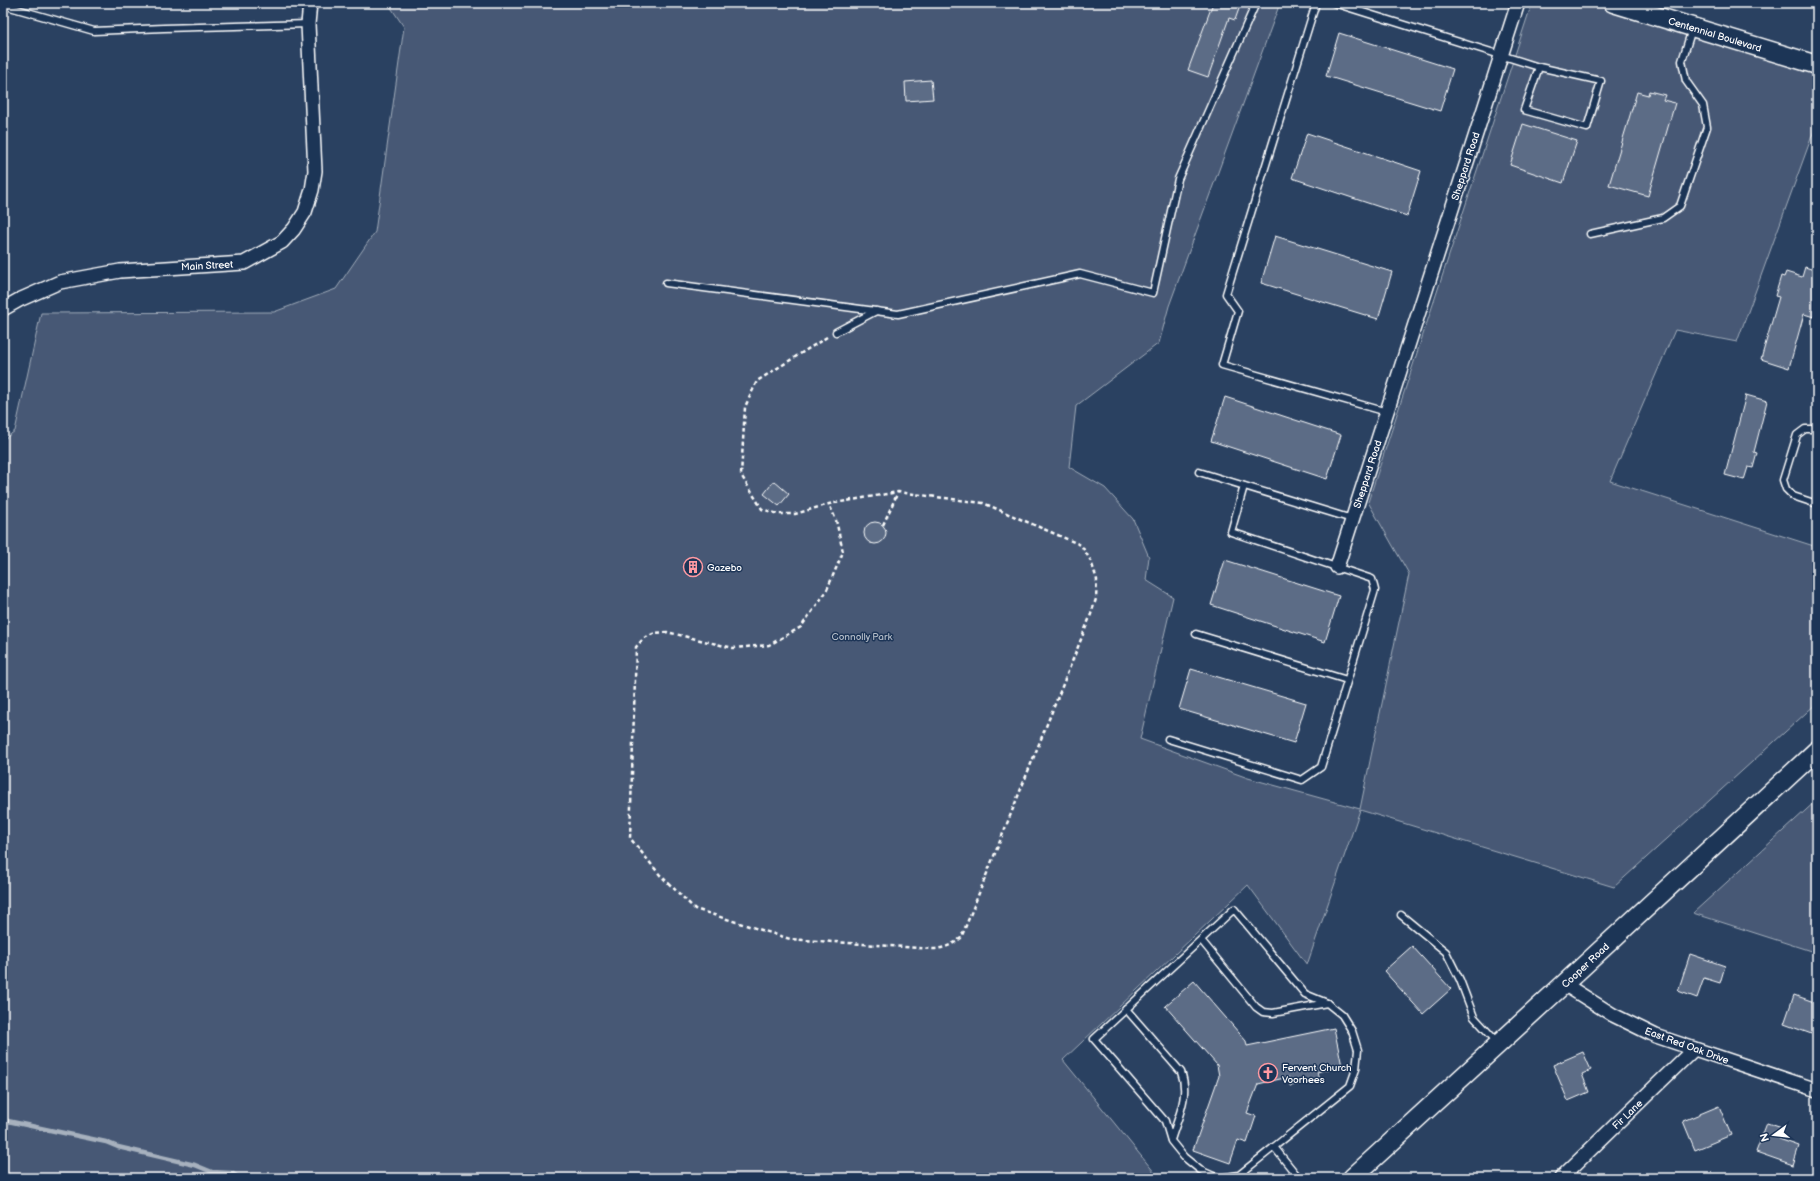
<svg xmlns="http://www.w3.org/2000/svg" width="1820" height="1181" viewBox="0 0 1820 1181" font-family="'Balsamiq Sans',sans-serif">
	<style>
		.green { fill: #465975; stroke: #a2acba }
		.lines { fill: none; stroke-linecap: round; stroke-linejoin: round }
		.stream { stroke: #a7b1be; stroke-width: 4.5 }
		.building { fill: #5b6c86; stroke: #fff }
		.lane-casing { stroke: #fff; stroke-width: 9 }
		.street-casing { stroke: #fff; stroke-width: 16 }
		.secondary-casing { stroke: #fff; stroke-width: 21 }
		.path { stroke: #fff; stroke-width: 2.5; stroke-dasharray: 4 3; stroke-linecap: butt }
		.lane { stroke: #1d3557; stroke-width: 6 }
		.street { stroke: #1d3557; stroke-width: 13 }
		.secondary { stroke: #1d3557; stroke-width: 18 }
		.labels { text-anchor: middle; stroke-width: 3; stroke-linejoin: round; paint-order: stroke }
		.street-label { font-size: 10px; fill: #fff; stroke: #1d3557 }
		.poi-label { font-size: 10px; fill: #fff; stroke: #1d3557; text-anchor: start }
		.park-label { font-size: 10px; fill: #b5bdc8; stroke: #1d3557 }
	</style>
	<rect width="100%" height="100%" fill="#2a4161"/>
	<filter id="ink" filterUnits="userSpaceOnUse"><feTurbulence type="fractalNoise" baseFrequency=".025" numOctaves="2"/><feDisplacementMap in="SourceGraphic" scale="8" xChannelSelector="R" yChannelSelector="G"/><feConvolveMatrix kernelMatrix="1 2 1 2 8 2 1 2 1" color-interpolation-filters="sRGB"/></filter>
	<g filter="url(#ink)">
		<g class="green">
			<polygon points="388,3 1280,3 1169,306 1159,343 1076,406 1069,467 1105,488 1133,519 1149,557 1146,580 1173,597 1140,739 1248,778 1360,809 1409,574 1368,502 1532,3 1612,3 1817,66 1817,122 1737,342 1675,330 1610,481 1817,547 1817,703 1614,887 1360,810 1307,965 1248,885 1063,1060 1159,1178 3,1178 3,440 15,431 41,313 274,312 336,289 375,232 404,27"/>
			<polygon points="1817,800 1817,953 1693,913"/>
		</g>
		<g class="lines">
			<polyline class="stream" points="3,1120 106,1142 118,1147 195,1165 212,1172 231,1173 240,1178"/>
		</g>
		<g class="building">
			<polygon points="1213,3 1241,3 1235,20 1229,18 1208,77 1188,70"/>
			<polygon points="1339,33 1453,69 1440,111 1326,76"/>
			<polygon points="931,80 933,99 906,101 905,82"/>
			<polygon points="1649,91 1665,95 1663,100 1675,103 1648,196 1609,185 1637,92 1648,95"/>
			<polygon points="1523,124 1577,141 1563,183 1510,165"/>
			<polygon points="1307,133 1421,171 1407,216 1292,178"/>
			<polygon points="1275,236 1392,272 1378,319 1261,283"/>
			<polygon points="1805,267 1817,271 1817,318 1804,314 1789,368 1761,359 1779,297 1775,296 1781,276 1784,277 1786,272 1802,277"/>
			<polygon points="1746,395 1767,401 1754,452 1757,453 1753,468 1748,467 1744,480 1725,475"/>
			<polygon points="1225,397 1341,435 1327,479 1211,441"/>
			<polygon points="774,481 789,494 779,506 764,494"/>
			<circle cx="875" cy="533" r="11"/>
			<polygon points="1225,560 1339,596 1325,642 1211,605"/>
			<polygon points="1191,669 1306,703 1294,743 1179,709"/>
			<polygon points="1412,946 1451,989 1423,1014 1384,971"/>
			<polygon points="1690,954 1725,966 1720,983 1704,978 1697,998 1678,991"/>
			<polygon points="1194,981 1246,1041 1247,1046 1334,1028 1342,1066 1317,1072 1319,1080 1290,1086 1289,1077 1258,1084 1247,1113 1256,1116 1247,1143 1238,1140 1230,1163 1193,1150 1219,1076 1217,1065 1165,1006"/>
			<polygon points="1794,995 1817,1003 1817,1036 1784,1024"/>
			<polygon points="1583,1052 1591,1070 1582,1074 1589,1092 1568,1101 1553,1065"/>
			<polygon points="1719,1106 1731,1135 1695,1150 1683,1121"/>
			<polygon points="1767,1123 1782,1128 1779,1139 1799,1146 1793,1165 1756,1152"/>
		</g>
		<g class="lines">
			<defs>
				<g id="lane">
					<polyline points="1316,3 1226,294 1238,311 1222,365 1387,412"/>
					<polyline points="1334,3 1539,67"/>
					<polyline points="3,5 94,31 164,28 308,24"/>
					<polygon points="1539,67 1601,81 1587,128 1524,110"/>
					<polyline points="1590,234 1663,218 1680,206 1707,127 1703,105 1686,81 1682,61 1692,29"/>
					<polyline points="666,283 898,314 1080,274 1153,293 1178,179 1256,3"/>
					<polyline points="836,332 876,311"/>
					<polyline points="1817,429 1805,429 1797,435 1783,480 1786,489 1793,496 1817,504"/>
					<polyline points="1199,472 1352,519"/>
					<polyline points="1196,634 1347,680"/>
					<polyline points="1168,739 1302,780 1321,767 1375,590 1372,579 1231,532 1244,486"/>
					<polyline points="1401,915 1446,952 1460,980 1474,1017 1498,1043"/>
					<polyline points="1201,940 1256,1007 1263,1012 1273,1013 1327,1003"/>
					<path d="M1126,1009L1181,1072C1190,1095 1178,1117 1171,1140"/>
					<polyline points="1274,1147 1299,1178"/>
					<polyline points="1218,1178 1200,1170 1184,1157 1171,1141 1165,1121 1094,1039 1234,909 1305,994 1327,1003 1342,1015 1352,1031 1358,1050 1356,1069 1350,1086 1239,1175 1220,1178"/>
				</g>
				<g id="street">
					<polyline points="3,309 19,300 60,282 120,271 244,263 282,242 294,229 305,212 312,190 315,171 308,24 310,3"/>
					<polyline points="1337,567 1518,3"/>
					<polyline points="1564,984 1613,1015 1656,1036 1817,1090"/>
					<polyline points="1561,1178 1694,1049"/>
				</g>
				<g id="secondary">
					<polyline points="1613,3 1817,65"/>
					<polyline points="1352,1178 1564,984 1817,750"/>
				</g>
			</defs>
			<use href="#lane" class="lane-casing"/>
			<use href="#street" class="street-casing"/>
			<use href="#secondary" class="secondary-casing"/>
			<g class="path">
				<path d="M827,337L757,381L745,407L741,475L762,509L778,514H795L829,504L898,492L983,503L1081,545L1091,561L1097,580L1096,599L1090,617L961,938C952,945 945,948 934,949L790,939L695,909L660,875L630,838L636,647L644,638L655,633L667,632L733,648L769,645L801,627L826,592L843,552L836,520L829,504"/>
				<polyline points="883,525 898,492"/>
			</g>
			<use href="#lane" class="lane"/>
			<use href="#street" class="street"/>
			<use href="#secondary" class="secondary"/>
		</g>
	</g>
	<defs>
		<symbol id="building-ring" viewBox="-11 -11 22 22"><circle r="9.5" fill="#1d3557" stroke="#ff9aa2" stroke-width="1.5"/><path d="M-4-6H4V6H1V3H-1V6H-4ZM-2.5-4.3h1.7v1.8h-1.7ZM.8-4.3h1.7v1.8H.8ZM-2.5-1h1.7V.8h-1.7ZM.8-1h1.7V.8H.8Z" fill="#ff9aa2"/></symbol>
		<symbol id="church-ring" viewBox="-11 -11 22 22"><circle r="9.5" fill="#1d3557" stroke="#ff9aa2" stroke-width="1.5"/><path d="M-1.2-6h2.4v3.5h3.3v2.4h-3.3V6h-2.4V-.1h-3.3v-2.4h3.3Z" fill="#ff9aa2"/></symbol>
	</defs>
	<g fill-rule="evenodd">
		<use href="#building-ring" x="682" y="556" width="22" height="22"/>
		<use href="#church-ring" x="1257" y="1062" width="22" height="22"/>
	</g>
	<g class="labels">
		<g class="street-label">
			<text transform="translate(1715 34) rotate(17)" y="4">Centennial Boulevard</text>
			<text transform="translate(1465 166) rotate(-72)" y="4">Sheppard Road</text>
			<text transform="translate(207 265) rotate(-3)" y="4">Main Street</text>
			<text transform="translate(1367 474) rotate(-72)" y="4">Sheppard Road</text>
			<text transform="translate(1585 965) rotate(-43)" y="4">Cooper Road</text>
			<text transform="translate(1687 1045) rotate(20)" y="4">East Red Oak Drive</text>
			<text transform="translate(1627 1114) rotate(-44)" y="4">Fir Lane</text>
		</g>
		<g class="poi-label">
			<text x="707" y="571">Gazebo</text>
			<text x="1282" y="1071">Fervent Church<tspan x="1282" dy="12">Voorhees</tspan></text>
		</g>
		<g class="park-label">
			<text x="862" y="640">Connolly Park</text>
		</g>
	</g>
	<rect width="1820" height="1181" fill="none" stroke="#1d3557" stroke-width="16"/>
	<rect x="8" y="8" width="1804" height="1165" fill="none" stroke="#fff" stroke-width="1.5" filter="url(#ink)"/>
	<g transform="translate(1774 1135) rotate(255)" stroke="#1d3557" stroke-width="3" paint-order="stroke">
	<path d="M0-3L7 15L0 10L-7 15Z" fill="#ffffff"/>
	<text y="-6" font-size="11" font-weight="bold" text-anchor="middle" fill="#ffffff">N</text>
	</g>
</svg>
